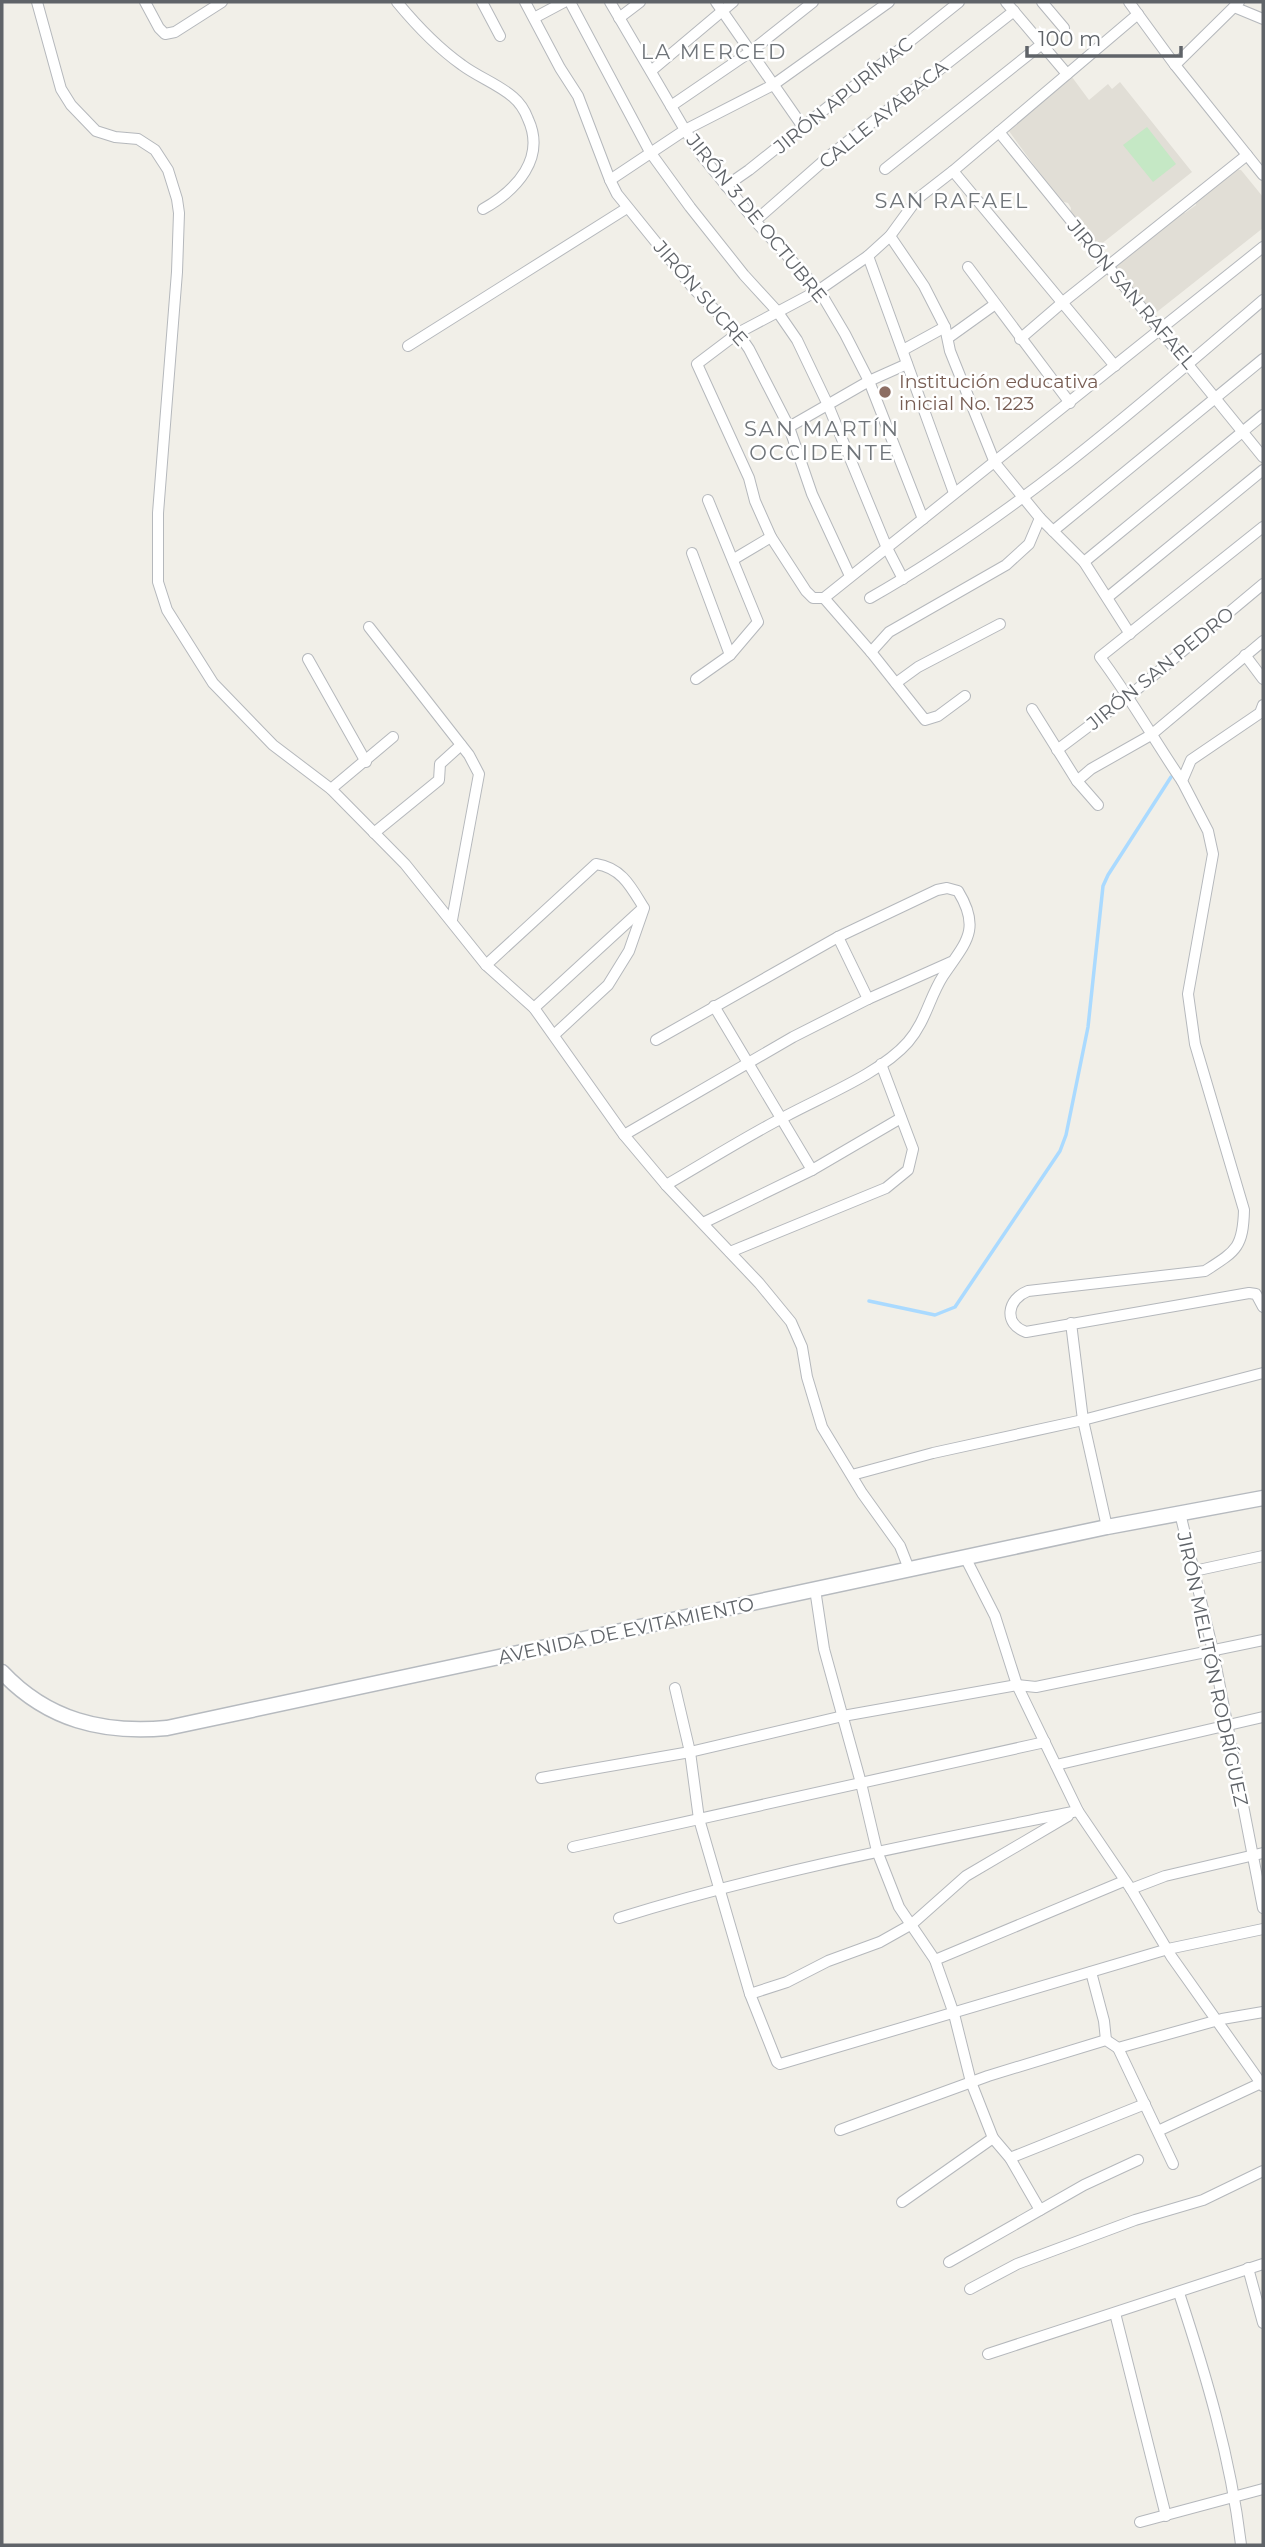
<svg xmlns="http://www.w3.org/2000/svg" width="1265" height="2547" viewBox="0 0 1265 2547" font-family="Montserrat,sans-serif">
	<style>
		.education { fill: #e1ded6 }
		.green { fill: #c5e8c5 }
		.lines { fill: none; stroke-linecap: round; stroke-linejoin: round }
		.stream { stroke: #aadaff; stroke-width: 3.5 }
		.street-casing { stroke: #b5b8bc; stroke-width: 12 }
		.secondary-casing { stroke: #b6babf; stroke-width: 17 }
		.street { stroke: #fff; stroke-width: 10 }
		.secondary { stroke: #fff; stroke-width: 14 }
		.education-dot { fill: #8d6e63; stroke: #fff; stroke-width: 2.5 }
		.labels { text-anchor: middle; stroke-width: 5; stroke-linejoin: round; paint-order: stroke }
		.street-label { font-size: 19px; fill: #5f6368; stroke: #fff }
		.education-label { font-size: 19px; fill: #785e54; stroke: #fff; text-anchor: start }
		.neighbourhood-label { font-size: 21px; letter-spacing: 2px; fill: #70757a; stroke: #fff }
	</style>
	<rect width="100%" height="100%" fill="#f1efe8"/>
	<g class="education">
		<polygon points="1069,73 1089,100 1108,84 1112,89 1120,82 1192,172 1100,245 1095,245 1070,215 1071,208 1068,203 1060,201 1006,127"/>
		<polygon points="1235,169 1241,170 1263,197 1263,228 1153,315 1112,265 1179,213 1185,213 1196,205 1195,200"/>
	</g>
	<polygon class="green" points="1147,127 1176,164 1153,182 1123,145"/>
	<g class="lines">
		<polyline class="stream" points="869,1301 935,1315 955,1307 1060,1151 1066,1135 1088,1027 1103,886 1108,875 1171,777"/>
		<defs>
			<g id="street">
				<polyline points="37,2 61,89 71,105 96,131 115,137 138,139 155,150 168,170 177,199 179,213 177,272 158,513 158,582 167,610 213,683 273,745 331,789 405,864 486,965 534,1008 624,1135 666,1185 759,1283 791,1322 802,1347 807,1377 822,1427 862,1493 900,1546 909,1569"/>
				<polyline points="145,2 159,28 165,34 175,32 222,2"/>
				<path d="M397,2C416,25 438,48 462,65C478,77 498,84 513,97C519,102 525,111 528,119C546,158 517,190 483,209"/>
				<polyline points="482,2 500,36"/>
				<polyline points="525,2 560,68 578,96 610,180 617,194 693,288 738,333 749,349 789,427 812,494 850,576"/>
				<polyline points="570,2 650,152 690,207 744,275 777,311 797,340 828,405 887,548 903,579"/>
				<polyline points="610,2 685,130 702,156 755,221 819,290 845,334 869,381 923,519"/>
				<polyline points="716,2 803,127"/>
				<polyline points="1006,2 1067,74"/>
				<polyline points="1042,2 1064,28"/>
				<polyline points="1129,2 1175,65 1263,175"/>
				<polyline points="1234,7 1263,19"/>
				<polyline points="534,18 564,2"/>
				<polyline points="619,18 640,2"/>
				<polyline points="1175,65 1239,2"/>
				<polyline points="651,71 733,2"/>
				<polyline points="671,106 750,52 813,2"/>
				<polyline points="999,132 1263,457"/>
				<polyline points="885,169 1042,44"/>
				<polyline points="953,171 1115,366"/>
				<polyline points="610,180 685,130 773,85 889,2"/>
				<polyline points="726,186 749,170 959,2"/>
				<polyline points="755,221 828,157 1014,11"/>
				<polyline points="890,236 924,286 945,327 950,351 995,463 1040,518 1084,562 1130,634"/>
				<polyline points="868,256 954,493"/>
				<polyline points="968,267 1070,403"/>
				<polyline points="948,338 994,305"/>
				<polyline points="1020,339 1063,302 1247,155"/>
				<polyline points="408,346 627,208"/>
				<polyline points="903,350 945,327"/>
				<polyline points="789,427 869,381 907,364"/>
				<polyline points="1053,531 1263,359"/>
				<polyline points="692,553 730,655"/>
				<polyline points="734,559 771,537"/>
				<polyline points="1084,562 1263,415"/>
				<polyline points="1108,597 1263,470"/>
				<polyline points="824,598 813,598 806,591 771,537 755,501 749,478 697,364 738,333 819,290 868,256 890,236 917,199 953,171 1138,14"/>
				<polyline points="824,598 1263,247"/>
				<polyline points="824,598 871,652 925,720 938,716 965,696"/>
				<path d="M870,598C1013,517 1139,406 1263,300"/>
				<polyline points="369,627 469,755 479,774 452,920"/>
				<polyline points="871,652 889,632 1006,565 1029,544 1040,518"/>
				<polyline points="1245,655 1263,679"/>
				<polyline points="308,659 366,762"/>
				<polyline points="696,679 730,655 758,622 708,500"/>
				<polyline points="896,683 918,667 1000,624"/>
				<path d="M1263,705L1260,713L1191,760L1182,781L1208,831L1213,854L1188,994L1195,1044L1244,1210C1243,1248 1236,1251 1205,1271L1028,1291C1007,1299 1003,1324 1026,1332L1249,1293L1256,1294L1263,1307"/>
				<polyline points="1032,709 1077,781 1098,805"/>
				<polyline points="1057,750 1129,696 1263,584"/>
				<polyline points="1077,781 1091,769 1151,735 1263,641"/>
				<path d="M1182,781C1154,740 1130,697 1100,657L1263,527"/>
				<polyline points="331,789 393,737"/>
				<polyline points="374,833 439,780 440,764 461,745"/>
				<polyline points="838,937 868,999"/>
				<path d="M486,965L596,864C622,868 631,887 644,908L629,951L608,985L554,1035"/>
				<polyline points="714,1006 812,1170"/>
				<polyline points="534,1008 642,909"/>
				<path d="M656,1040L838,937L937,890L947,888L958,891C982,930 965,943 943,976C929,998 926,1021 908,1042C881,1073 823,1096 786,1116C745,1137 706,1162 666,1185"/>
				<polyline points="624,1135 793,1037 868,999 951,962"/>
				<polyline points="703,1223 812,1170 901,1118"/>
				<polyline points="730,1252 886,1188 908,1170 913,1149 881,1064"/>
				<polyline points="1071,1323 1083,1420 1107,1527"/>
				<polyline points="852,1475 933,1453 1083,1420 1263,1373"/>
				<polyline points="1180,1513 1213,1651 1263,1908"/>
				<polyline points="965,1557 995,1616 1017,1685 1078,1811 1131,1889 1171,1956 1263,2086"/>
				<polyline points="1194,1571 1263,1556"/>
				<polyline points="815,1589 824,1649 861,1783 877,1851 899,1907 935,1960 954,2014 971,2082 993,2138 902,2202"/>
				<polyline points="675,1688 690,1752 699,1819 750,1994 777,2062 780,2064 1168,1949 1263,1929"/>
				<polyline points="1056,1765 1263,1717"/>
				<polyline points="541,1778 690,1752 843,1716 1017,1685 1036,1687 1263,1640"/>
				<polyline points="573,1847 1045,1742"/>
				<polyline points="1131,1889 1165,1876 1263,1853"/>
				<path d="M619,1918C769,1871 924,1842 1078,1811"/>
				<polyline points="935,1960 1124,1881"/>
				<polyline points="1091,1972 1104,2021 1106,2040"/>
				<polyline points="750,1994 787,1982 828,1961 880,1942 912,1924 966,1876 1068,1816"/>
				<polyline points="1118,2048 1173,2164"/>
				<polyline points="840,2130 988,2076 1106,2040 1118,2048 1222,2019 1263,2012"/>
				<polyline points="1158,2131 1261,2083"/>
				<polyline points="993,2138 1010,2158 1040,2210"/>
				<polyline points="1010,2158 1145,2104"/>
				<polyline points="949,2262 1084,2185 1138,2160"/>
				<polyline points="1248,2268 1263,2323"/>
				<polyline points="970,2289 1017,2264 1135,2220 1203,2200 1263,2171"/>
				<path d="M1179,2293C1206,2375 1231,2459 1241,2545"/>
				<polyline points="1115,2313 1166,2516"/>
				<polyline points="988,2354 1263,2264"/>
				<polyline points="1140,2522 1263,2489"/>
			</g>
			<path id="secondary" d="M2,1672C47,1720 103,1734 167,1728L1107,1527L1263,1498"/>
		</defs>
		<use href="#street" class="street-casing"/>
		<use href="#secondary" class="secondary-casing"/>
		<use href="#street" class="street"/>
		<use href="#secondary" class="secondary"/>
	</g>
	<circle class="education-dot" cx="885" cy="392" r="7"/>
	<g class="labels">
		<g class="street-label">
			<text transform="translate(843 95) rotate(-39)" y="7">JIRÓN APURÍMAC</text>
			<text transform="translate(883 114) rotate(-39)" y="7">CALLE AYABACA</text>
			<text transform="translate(757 218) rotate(51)" y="7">JIRÓN 3 DE OCTUBRE</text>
			<text transform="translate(701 293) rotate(49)" y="7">JIRÓN SUCRE</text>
			<text transform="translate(1132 294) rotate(50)" y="7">JIRÓN SAN RAFAEL</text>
			<text transform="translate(1160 668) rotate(-39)" y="7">JIRÓN SAN PEDRO</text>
			<text transform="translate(626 1630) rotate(-12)" y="7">AVENIDA DE EVITAMIENTO</text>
			<text transform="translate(1213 1669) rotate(78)" y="7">JIRÓN MELITÓN RODRÍGUEZ</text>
		</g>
		<g class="education-label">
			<text x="899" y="388">Institución educativa<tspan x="899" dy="22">inicial No. 1223</tspan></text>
		</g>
		<g class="neighbourhood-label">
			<text x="714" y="59">LA MERCED</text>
			<text x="952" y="208">SAN RAFAEL</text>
			<text x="822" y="436">SAN MARTÍN<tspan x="822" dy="24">OCCIDENTE</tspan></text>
		</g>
	</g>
	<rect width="1265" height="2547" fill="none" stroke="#5f6368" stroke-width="7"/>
	<path d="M1027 46v10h154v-10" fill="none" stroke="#5f6368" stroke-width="3.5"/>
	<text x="1038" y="46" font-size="21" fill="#5f6368" stroke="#ffffff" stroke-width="5" paint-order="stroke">100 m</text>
</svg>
